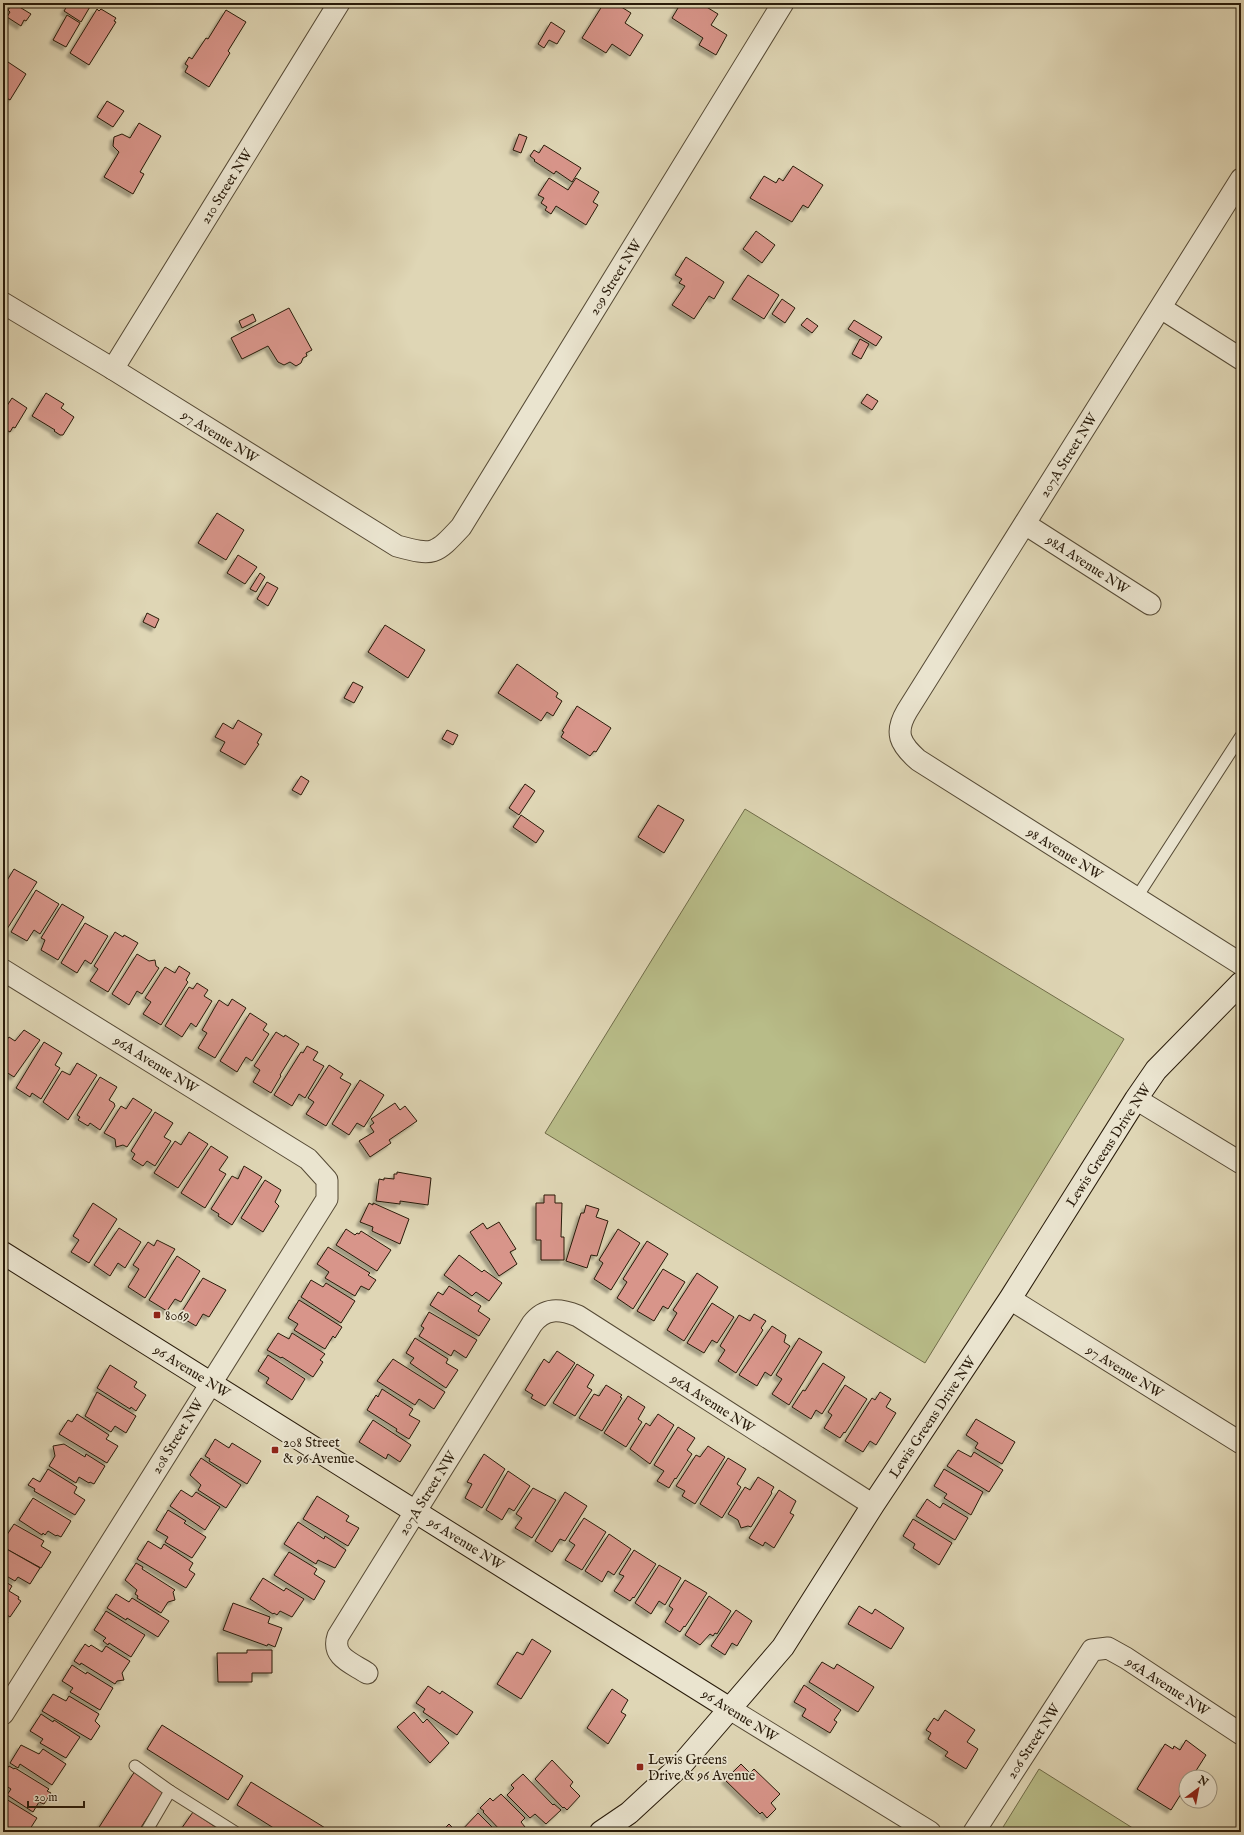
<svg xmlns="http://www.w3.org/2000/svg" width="1244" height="1835" viewBox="0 0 1244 1835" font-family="'IM FELL English',serif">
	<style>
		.green { fill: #b8bc88; stroke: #706c49 }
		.building { fill: #d8958a; stroke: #291b0a; filter: url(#shadow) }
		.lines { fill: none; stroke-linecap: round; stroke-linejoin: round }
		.lane-casing { stroke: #564a35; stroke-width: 13 }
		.street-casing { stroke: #564a35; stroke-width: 23 }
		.secondary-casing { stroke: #291b0a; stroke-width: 24 }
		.lane { stroke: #eae4cf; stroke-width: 11 }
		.street { stroke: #eae4cf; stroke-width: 21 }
		.secondary { stroke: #eae4cf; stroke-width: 22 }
		.poi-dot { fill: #8f2418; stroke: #eae4cf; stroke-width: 1.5 }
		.labels { text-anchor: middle; stroke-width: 3.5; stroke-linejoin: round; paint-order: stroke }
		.street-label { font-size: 14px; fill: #291b0a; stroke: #eae4cf }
		.poi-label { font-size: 14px; fill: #291b0a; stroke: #eae4cf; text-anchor: start }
	</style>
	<defs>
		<filter id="shadow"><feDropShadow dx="-3.5" dy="3.5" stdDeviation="1" flood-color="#0004"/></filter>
	</defs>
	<rect width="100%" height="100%" fill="#dfd6b5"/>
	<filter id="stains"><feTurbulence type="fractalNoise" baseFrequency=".005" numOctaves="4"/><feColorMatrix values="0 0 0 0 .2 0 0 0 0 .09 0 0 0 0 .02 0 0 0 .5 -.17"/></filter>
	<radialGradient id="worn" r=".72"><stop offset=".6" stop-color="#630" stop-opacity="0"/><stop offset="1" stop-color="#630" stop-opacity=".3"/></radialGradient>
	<g class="green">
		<polygon points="745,809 1124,1039 925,1363 545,1133"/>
		<polygon points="1039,1769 1139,1832 1000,1832"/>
	</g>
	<g class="building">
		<polygon points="13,3 31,14 26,21 24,20 21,26 7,17 10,12 8,10"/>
		<polygon points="69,3 88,3 91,5 81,22 64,11"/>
		<polygon points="604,3 615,3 631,13 625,23 643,35 630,56 612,44 606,53 582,38"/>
		<polygon points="681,3 700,3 718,14 711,25 727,35 716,55 699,45 703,38 672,18"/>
		<polygon points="97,9 99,11 101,9 116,18 114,21 116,22 89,65 70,53"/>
		<polygon points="226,10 246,22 228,51 230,53 209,87 185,72 188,66 185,64 189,57 192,59 206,38 208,39"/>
		<polygon points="67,15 80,23 66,47 53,40"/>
		<polygon points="551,22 565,31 557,44 549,40 544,48 538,44"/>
		<polygon points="8,62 26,74 10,100 3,96 3,70"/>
		<polygon points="107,101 124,111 113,127 97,117"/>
		<polygon points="139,123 161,136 140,172 144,174 133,194 104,177 119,152 113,146 114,137 122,134 130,138"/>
		<polygon points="519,134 527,137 521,153 513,150"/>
		<polygon points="544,145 581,168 572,182 556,171 554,174 534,161 535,160 530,156 534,150 539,153"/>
		<polygon points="793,166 823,185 808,208 803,205 792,222 750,198 764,176 776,183 779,178 783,181"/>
		<polygon points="549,178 568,190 576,178 599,192 593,202 598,205 586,225 556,206 551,214 545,210 547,207 541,203 544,198 538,195"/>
		<polygon points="756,231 775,245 762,263 743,249"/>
		<polygon points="686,257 724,282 714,299 709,296 694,319 672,305 685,286 679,283 682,279 675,275"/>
		<polygon points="748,275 779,295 764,319 732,299"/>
		<polygon points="782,299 795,308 785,323 772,314"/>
		<polygon points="289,308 312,350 306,353 307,356 303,358 301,363 296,366 290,362 284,365 278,362 268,346 242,359 231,338"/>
		<polygon points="253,314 256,321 242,328 239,321"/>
		<polygon points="807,318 818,326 812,333 801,325"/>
		<polygon points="854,320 882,337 876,346 848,329"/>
		<polygon points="860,339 869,344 861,359 852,354"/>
		<polygon points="46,393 64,404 61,408 74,417 63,435 60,435 54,431 55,430 32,416"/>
		<polygon points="867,394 878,401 872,410 861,403"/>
		<polygon points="12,398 27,408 15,428 13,427 10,432 3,428 3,412"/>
		<polygon points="217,513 244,530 226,560 198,543"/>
		<polygon points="238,555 257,567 245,584 227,573"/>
		<polygon points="260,573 265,577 256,592 250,589"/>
		<polygon points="267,582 278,588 268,606 257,599"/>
		<polygon points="147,613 159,619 155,628 143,622"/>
		<polygon points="385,625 425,650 408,678 368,652"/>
		<polygon points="517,664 558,693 556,697 562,701 553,716 547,712 541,721 498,693"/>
		<polygon points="353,682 363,687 354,703 344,698"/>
		<polygon points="577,706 611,728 596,752 594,751 590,756 561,737 564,732 562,731"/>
		<polygon points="238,720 262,734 257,743 259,744 245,765 220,751 225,742 215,737 223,723 233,729"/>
		<polygon points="447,730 458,735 453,745 442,739"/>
		<polygon points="301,776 309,781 301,795 292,790"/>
		<polygon points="525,784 535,791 519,815 509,808"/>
		<polygon points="658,805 684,820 664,853 638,837"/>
		<polygon points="521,815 544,831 536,843 513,827"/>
		<polygon points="14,869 37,882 7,929 3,927 3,887"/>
		<polygon points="36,890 59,904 40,934 34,930 27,941 11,932"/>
		<polygon points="62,904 84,917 58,960 41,950 45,940 41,938"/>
		<polygon points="85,923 108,936 91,964 85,960 77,973 61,963"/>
		<polygon points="115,932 123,937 124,935 138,943 108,992 90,981 98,969 94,966"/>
		<polygon points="137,954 149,961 155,960 156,966 159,968 142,994 137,991 129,1005 112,994"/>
		<polygon points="179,966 190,973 186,980 188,982 161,1025 143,1014 151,1002 145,998 165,967 175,973"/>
		<polygon points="197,983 208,990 204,996 212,1001 196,1027 191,1023 182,1037 165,1026 189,987 193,989"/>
		<polygon points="232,999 246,1008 215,1058 198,1048 207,1033 202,1030 219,1000 228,1006"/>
		<polygon points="250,1013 267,1024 263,1030 269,1034 252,1061 246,1057 237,1072 220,1061"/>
		<polygon points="24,1030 40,1040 14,1077 3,1070 3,1045 9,1037 15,1041"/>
		<polygon points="276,1032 284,1037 285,1035 299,1044 280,1075 281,1076 271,1093 253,1082 260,1070 254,1066"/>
		<polygon points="44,1042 62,1053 55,1065 60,1068 41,1099 32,1093 30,1097 16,1088"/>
		<polygon points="307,1046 318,1052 313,1060 324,1066 305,1098 299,1094 292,1106 274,1095 301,1052 303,1053"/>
		<polygon points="77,1063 97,1075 68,1120 43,1102 62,1071 70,1075"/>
		<polygon points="329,1065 343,1074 340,1078 351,1084 326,1126 306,1114 314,1102 308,1098"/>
		<polygon points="100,1077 117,1087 109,1100 114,1103 115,1106 100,1130 90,1123 88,1126 78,1120 80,1117 77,1115"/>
		<polygon points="360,1080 384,1095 364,1127 357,1123 349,1135 332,1124"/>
		<polygon points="133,1098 152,1110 127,1147 123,1145 116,1147 115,1139 104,1133 121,1106 126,1109"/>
		<polygon points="395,1103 400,1110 405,1106 417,1121 389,1140 391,1143 370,1157 359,1141 374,1132 370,1126 374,1123 371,1119"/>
		<polygon points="155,1112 173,1123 164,1137 171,1141 155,1166 147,1161 143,1166 132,1159 135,1154 131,1151"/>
		<polygon points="189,1132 208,1144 178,1188 154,1173 175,1141 181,1145"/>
		<polygon points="211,1146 228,1157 219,1170 226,1174 205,1208 181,1193"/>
		<polygon points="244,1166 262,1177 232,1225 218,1216 219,1214 211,1209 232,1176 238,1179"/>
		<polygon points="397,1172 431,1178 428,1205 400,1201 400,1204 376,1201 379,1179 384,1180 384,1178 394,1179 394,1174 397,1174"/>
		<polygon points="265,1180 281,1190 275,1202 279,1206 263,1232 241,1218"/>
		<polygon points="544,1195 555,1195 555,1203 562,1203 561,1237 564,1237 564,1260 541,1260 541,1240 536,1240 536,1203 544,1203"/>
		<polygon points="93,1203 117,1219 89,1263 71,1252 79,1240 73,1236"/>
		<polygon points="369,1203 373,1205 373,1203 409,1219 400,1244 372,1231 373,1227 360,1222"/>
		<polygon points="586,1205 599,1209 596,1217 608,1221 597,1256 591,1255 587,1268 566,1261 581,1213 584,1213"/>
		<polygon points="499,1222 516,1249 510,1252 517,1264 499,1276 470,1232 483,1223 487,1229"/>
		<polygon points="119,1228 141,1242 125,1268 118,1263 110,1276 94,1265"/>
		<polygon points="346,1229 355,1235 357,1233 359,1234 361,1231 391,1250 377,1271 336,1245"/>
		<polygon points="618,1229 640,1243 611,1290 594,1279 603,1263 599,1260"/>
		<polygon points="157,1240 175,1249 145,1298 128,1287 139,1269 133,1265 148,1242 154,1246"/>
		<polygon points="647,1241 668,1254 633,1309 617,1298 627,1282 623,1279"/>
		<polygon points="328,1247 370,1273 368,1275 376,1280 369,1290 361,1286 355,1296 325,1278 329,1272 317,1264"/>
		<polygon points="459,1255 482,1272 484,1270 502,1283 489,1301 476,1292 472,1296 444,1275"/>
		<polygon points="177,1256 200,1271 181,1302 175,1299 167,1311 149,1300"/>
		<polygon points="663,1269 685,1282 668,1309 663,1306 654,1321 637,1311"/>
		<polygon points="697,1273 718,1287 684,1341 667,1330 677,1313 673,1310"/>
		<polygon points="203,1278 226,1290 209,1317 203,1314 196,1326 179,1316"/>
		<polygon points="311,1280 323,1287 326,1283 355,1301 341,1323 301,1297"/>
		<polygon points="449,1286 481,1306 478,1311 490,1319 479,1336 430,1305 438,1292 443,1295"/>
		<polygon points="299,1300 342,1327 335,1338 333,1336 325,1349 294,1330 298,1324 288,1318"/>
		<polygon points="712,1303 734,1317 717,1343 712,1340 704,1353 687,1343"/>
		<polygon points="429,1312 477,1340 466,1358 454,1350 451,1356 419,1336 424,1328 421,1326"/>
		<polygon points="754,1314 766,1321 761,1328 763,1330 736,1373 718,1361 725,1350 720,1346 739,1315 750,1321"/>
		<polygon points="772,1326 786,1335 784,1342 790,1346 771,1376 765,1372 757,1386 739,1375"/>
		<polygon points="278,1333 289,1339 292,1333 325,1354 320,1360 323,1362 313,1377 282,1357 281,1358 267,1350"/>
		<polygon points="415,1338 448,1359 446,1363 458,1370 446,1388 410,1363 414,1358 406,1353"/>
		<polygon points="799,1338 822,1352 789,1405 772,1394 782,1379 776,1375"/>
		<polygon points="557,1351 575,1363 545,1406 531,1398 533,1395 525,1390 544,1359 549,1363"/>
		<polygon points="268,1355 305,1379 292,1400 266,1383 269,1378 258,1371"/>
		<polygon points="393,1359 445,1392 434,1409 419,1399 415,1405 377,1381"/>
		<polygon points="823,1363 845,1377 822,1414 816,1410 811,1419 792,1407 803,1390 805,1391"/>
		<polygon points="577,1364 594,1375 587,1387 592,1390 575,1416 553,1403"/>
		<polygon points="110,1365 137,1382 134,1387 146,1395 136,1411 131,1407 130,1409 97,1388"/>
		<polygon points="606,1385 622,1395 620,1397 622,1398 602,1431 579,1418 594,1394 599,1396"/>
		<polygon points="845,1385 867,1399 845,1433 844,1432 840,1438 824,1428 832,1415 828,1412"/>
		<polygon points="382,1389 413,1409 409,1415 420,1421 409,1439 396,1431 397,1429 367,1410 376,1395 378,1397"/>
		<polygon points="97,1392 136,1416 126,1433 115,1426 111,1432 85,1416"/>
		<polygon points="880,1392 891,1399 886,1407 896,1413 876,1445 870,1441 863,1452 845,1441 872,1398 875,1400"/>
		<polygon points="628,1396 645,1407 638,1419 642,1422 626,1447 604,1433"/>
		<polygon points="77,1414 109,1435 106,1439 118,1446 107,1463 59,1434 68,1420 72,1422"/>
		<polygon points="658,1414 674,1425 650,1464 630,1449 646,1423 650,1426"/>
		<polygon points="976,1419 1015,1442 1002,1464 975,1448 978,1443 966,1435"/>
		<polygon points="373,1420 411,1445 400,1462 388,1454 386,1459 359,1442"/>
		<polygon points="678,1427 695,1438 687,1450 692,1454 676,1479 675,1478 669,1488 657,1481 664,1471 654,1465"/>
		<polygon points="215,1439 229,1448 232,1443 261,1461 247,1484 209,1461 210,1459 205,1456"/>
		<polygon points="64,1444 85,1457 86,1454 105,1466 94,1484 90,1482 89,1483 79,1477 76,1483 49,1466 55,1456 53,1446"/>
		<polygon points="708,1446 725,1457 695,1504 682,1496 685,1491 676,1486 696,1455 700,1457"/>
		<polygon points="958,1450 971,1457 974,1452 1003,1470 989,1492 947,1466"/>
		<polygon points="484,1454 505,1469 482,1508 465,1498 472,1484 467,1482"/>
		<polygon points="201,1458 241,1485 226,1508 198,1490 201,1485 190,1475"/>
		<polygon points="728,1458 746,1469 737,1484 741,1487 722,1518 700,1504"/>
		<polygon points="48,1469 77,1487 74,1493 85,1500 75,1515 34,1491 35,1489 28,1485 33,1478 40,1482"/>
		<polygon points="944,1469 983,1492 971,1515 944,1498 947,1494 934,1486"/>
		<polygon points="508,1471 530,1486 514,1511 509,1508 502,1520 486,1510"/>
		<polygon points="758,1477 774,1487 771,1492 772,1493 751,1527 748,1526 741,1528 738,1520 728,1514 745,1487 750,1490"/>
		<polygon points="533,1488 556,1500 532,1538 515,1528 522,1518 516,1514"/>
		<polygon points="181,1490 192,1497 196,1492 220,1507 205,1530 170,1506"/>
		<polygon points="779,1490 796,1501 790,1513 794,1515 774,1548 765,1542 763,1546 749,1538"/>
		<polygon points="565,1492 587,1506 565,1541 560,1539 552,1552 535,1541"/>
		<polygon points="317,1496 349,1516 346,1521 359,1528 348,1546 303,1519"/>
		<polygon points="33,1498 71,1521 61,1537 57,1535 56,1536 48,1531 45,1535 43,1533 42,1535 19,1520"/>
		<polygon points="927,1499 940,1508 943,1503 968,1518 955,1540 916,1516"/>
		<polygon points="168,1510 186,1521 184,1523 206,1537 192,1558 165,1542 168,1537 156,1530"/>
		<polygon points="584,1518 606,1532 582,1570 565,1560 575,1545 569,1541"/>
		<polygon points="913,1519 952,1543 939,1565 913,1548 915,1544 903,1536"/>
		<polygon points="298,1522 324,1539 325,1536 346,1550 335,1568 318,1560 316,1564 284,1544"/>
		<polygon points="14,1524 44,1541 41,1546 51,1552 41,1568 3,1547 3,1541"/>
		<polygon points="609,1534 631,1549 614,1575 608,1571 602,1582 585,1571"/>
		<polygon points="148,1541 161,1549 164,1544 193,1563 189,1570 195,1574 186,1588 137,1559"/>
		<polygon points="3,1547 40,1568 30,1584 18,1577 15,1581 3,1574"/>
		<polygon points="634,1550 656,1564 634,1598 633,1597 630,1601 614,1591 624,1576 619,1574"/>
		<polygon points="289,1552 317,1569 314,1574 325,1581 314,1600 274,1575"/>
		<polygon points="136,1563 143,1567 142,1569 175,1590 173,1592 175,1600 168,1602 161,1613 137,1598 138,1596 135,1594 137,1590 125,1580"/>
		<polygon points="659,1565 681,1578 665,1605 659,1601 651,1614 635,1603"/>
		<polygon points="263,1578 284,1591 286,1588 304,1599 292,1617 280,1611 277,1615 274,1613 273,1614 250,1599"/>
		<polygon points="3,1580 12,1586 9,1591 19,1597 18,1599 21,1601 10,1617 4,1613 5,1612 3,1611"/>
		<polygon points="685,1580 707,1593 685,1627 684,1626 680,1632 665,1622 673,1609 669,1606"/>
		<polygon points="116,1594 129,1602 132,1598 169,1621 158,1637 127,1618 126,1620 107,1608"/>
		<polygon points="709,1596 731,1611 717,1634 715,1633 713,1636 710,1634 700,1645 685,1635"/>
		<polygon points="233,1603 270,1617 268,1623 282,1628 275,1647 268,1644 267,1646 223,1630"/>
		<polygon points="859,1606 872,1614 875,1609 904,1628 891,1649 848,1624"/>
		<polygon points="736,1610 752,1621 737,1646 732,1643 725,1655 711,1646"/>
		<polygon points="106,1611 145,1635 131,1657 109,1643 108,1645 103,1641 106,1638 94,1630"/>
		<polygon points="3,1617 8,1622 3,1630"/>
		<polygon points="532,1639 551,1651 521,1699 497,1684 517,1652 523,1655"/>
		<polygon points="85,1644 89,1647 91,1645 102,1652 106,1646 130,1661 122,1673 124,1680 117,1681 115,1684 81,1663 80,1665 74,1661"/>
		<polygon points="247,1650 272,1650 272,1673 252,1673 252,1682 218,1682 217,1653 247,1653"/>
		<polygon points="822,1662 834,1669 837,1664 874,1687 858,1712 809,1682"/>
		<polygon points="72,1665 86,1674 87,1672 113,1688 100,1710 70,1692 73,1688 62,1681"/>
		<polygon points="804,1685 841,1710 834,1720 837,1722 830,1733 802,1716 806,1709 794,1702"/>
		<polygon points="428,1686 440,1694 442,1691 473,1712 457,1735 423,1712 425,1709 416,1703"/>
		<polygon points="612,1689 628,1700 621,1712 626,1715 608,1744 587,1728"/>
		<polygon points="53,1694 66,1701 69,1696 99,1714 95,1721 100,1726 91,1740 42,1711"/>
		<polygon points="945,1710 975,1730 967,1742 978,1749 966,1769 945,1756 948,1752 928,1739 931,1733 926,1730 934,1718 938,1721"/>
		<polygon points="414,1712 423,1723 427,1719 449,1743 430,1763 397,1727"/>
		<polygon points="41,1714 53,1722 54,1720 80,1737 66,1758 40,1743 43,1739 30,1731"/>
		<polygon points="162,1725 243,1776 228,1800 147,1749"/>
		<polygon points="1186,1740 1206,1755 1192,1777 1186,1777 1186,1786 1171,1810 1137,1789 1165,1744 1173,1749 1174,1746 1180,1750"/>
		<polygon points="21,1745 39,1754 43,1749 66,1764 52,1785 20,1764 18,1768 10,1763"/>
		<polygon points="552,1760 573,1782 570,1786 580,1796 567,1810 564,1807 563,1808 535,1779"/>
		<polygon points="741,1764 750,1773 754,1769 780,1794 771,1803 776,1809 767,1818 762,1812 760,1814 725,1780"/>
		<polygon points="9,1766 14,1769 15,1768 49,1789 47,1791 51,1793 44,1804 39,1802 33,1812 7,1795 11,1789 3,1784 3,1774"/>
		<polygon points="135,1771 165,1790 138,1832 96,1832"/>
		<polygon points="523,1774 553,1805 554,1804 561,1810 546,1824 535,1814 530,1818 507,1795 514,1788 511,1785"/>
		<polygon points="251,1782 330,1831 329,1832 280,1832 237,1805"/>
		<polygon points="501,1794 525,1818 521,1822 529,1832 502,1832 483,1812 484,1811 480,1808 490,1798 493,1801"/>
		<polygon points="6,1799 37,1818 28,1832 10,1832 3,1828 3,1804"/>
		<polygon points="193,1812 223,1832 179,1832"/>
		<polygon points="478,1813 497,1832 460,1832"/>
		<polygon points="449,1824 457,1832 441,1832"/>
	</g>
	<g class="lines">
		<defs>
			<g id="lane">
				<polyline points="1137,897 1241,736"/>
				<polyline points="135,1766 170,1791 146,1832"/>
				<polyline points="170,1791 235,1832"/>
			</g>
			<g id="street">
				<path d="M1241,179L907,711C894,733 900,744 918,760L1241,964"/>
				<path d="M3,303L113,369L397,546C434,556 435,555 461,527L783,3"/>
				<polyline points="1161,308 1241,359"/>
				<polyline points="113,369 339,3"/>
				<polyline points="1025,524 1150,604"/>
				<polyline points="3,970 308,1159 327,1180 327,1199 3,1714"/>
				<polyline points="1136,1099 1241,1163"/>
				<polyline points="1010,1299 1241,1443"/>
				<path d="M367,1673C352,1663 331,1657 338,1636L532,1324C545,1307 560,1309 578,1316L873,1505"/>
				<polyline points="730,1709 930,1832"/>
				<polyline points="974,1832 1092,1650 1108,1648 1126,1658 1241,1734"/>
			</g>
			<g id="secondary">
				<polyline points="3,1253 730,1709"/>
				<polyline points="601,1832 629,1813 683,1763 783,1647 873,1505 1010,1299 1136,1099 1156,1070 1241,983"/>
			</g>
		</defs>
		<use href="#lane" class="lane-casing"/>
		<use href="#street" class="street-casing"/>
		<use href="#secondary" class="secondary-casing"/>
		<use href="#lane" class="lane"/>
		<use href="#street" class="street"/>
		<use href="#secondary" class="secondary"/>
	</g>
	<g class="poi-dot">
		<rect x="153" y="1311" width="8" height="8" rx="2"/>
		<rect x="271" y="1446" width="8" height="8" rx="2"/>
		<rect x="636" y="1763" width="8" height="8" rx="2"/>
	</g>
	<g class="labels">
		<g class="street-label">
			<text transform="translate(226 186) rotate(-58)" y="5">210 Street NW</text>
			<text transform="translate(615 277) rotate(-58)" y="5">209 Street NW</text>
			<text transform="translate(220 436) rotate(32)" y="5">97 Avenue NW</text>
			<text transform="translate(1068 455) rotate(-58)" y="5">207A Street NW</text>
			<text transform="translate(1088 564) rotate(33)" y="5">98A Avenue NW</text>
			<text transform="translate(1065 853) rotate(32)" y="5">98 Avenue NW</text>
			<text transform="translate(156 1064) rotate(32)" y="5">96A Avenue NW</text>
			<text transform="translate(1108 1145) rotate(-57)" y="5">Lewis Greens Drive NW</text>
			<text transform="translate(192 1371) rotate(32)" y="5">96 Avenue NW</text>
			<text transform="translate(1125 1371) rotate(32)" y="5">97 Avenue NW</text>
			<text transform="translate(713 1403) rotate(33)" y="5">96A Avenue NW</text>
			<text transform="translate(932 1417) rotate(-56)" y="5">Lewis Greens Drive NW</text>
			<text transform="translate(177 1436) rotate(-58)" y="5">208 Street NW</text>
			<text transform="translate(427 1493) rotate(-58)" y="5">207A Street NW</text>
			<text transform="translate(466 1543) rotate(32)" y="5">96 Avenue NW</text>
			<text transform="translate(1168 1686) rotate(33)" y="5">96A Avenue NW</text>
			<text transform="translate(740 1715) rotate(32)" y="5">96 Avenue NW</text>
			<text transform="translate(1033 1741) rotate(-57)" y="5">206 Street NW</text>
		</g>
		<g class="poi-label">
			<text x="165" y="1320">8069</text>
			<text x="283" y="1447">208 Street<tspan x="283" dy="16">&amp; 96 Avenue</tspan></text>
			<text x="648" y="1764">Lewis Greens<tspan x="648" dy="16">Drive &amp; 96 Avenue</tspan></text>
		</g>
	</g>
	<rect width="1244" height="1835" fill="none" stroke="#dfd6b5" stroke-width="16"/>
	<rect x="4" y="4" width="1236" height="1827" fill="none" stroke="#291b0a" stroke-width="2"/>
	<rect x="8" y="8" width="1228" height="1819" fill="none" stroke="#291b0a"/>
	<g transform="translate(1198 1789) rotate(32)"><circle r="19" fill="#eae4cf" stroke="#9d9480"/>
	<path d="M0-3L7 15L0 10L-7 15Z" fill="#8f2418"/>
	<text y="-6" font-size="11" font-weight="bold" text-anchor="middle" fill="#291b0a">N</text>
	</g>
	<path d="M28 1801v6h56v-6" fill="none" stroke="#291b0a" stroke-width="2"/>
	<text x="34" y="1801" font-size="12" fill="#291b0a" stroke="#eae4cf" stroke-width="3" paint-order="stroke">20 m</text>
	<rect width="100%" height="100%" filter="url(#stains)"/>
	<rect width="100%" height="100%" fill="url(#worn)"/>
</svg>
